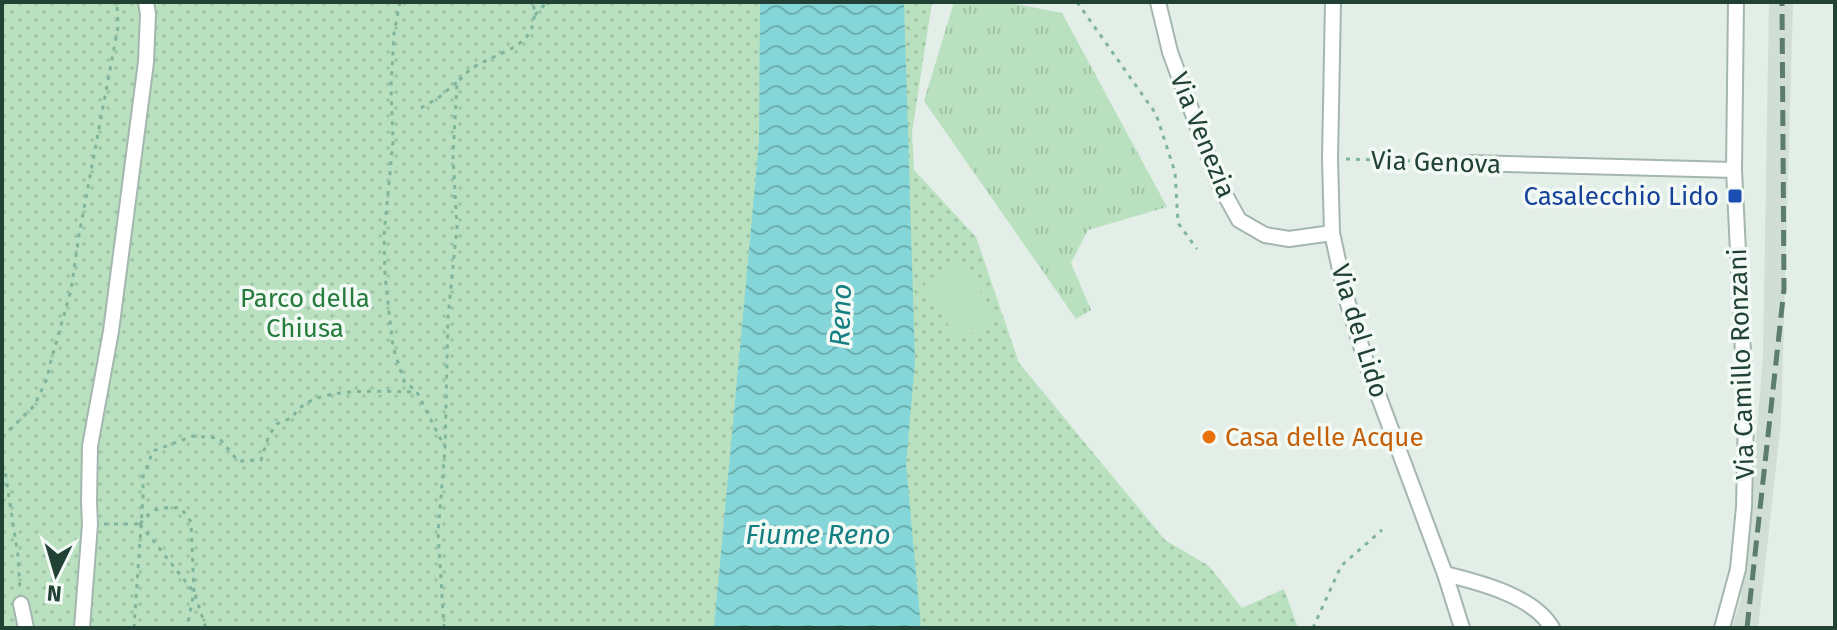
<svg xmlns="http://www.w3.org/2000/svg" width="1837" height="630" viewBox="0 0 1837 630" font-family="'Fira Sans',sans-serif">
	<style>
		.built { fill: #d0ded6 }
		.grass { fill: url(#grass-tufts) }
		.park { fill: url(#park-dots) }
		.pitch { fill: #b9e1bf }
		.water { fill: url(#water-waves) }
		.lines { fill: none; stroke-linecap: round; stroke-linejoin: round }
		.street-casing { stroke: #a4b7ae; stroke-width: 18 }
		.path { stroke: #80b59d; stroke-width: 3; stroke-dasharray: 4 6; stroke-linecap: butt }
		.street { stroke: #fff; stroke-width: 14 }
		.rail { stroke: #5b7c6f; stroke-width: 5; stroke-dasharray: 16 8; stroke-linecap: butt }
		.transit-dot { fill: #1a4fb4; stroke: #f3faf6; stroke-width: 3 }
		.food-dot { fill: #e8710a; stroke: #f3faf6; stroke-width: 3 }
		.labels { text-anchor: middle; stroke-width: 7; stroke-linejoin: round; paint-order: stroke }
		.street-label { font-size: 26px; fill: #204134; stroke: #f3faf6 }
		.transit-label { font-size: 26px; fill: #164399; stroke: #f3faf6; text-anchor: end }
		.park-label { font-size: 26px; fill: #267c3c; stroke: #f3faf6 }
		.food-label { font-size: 26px; fill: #c56008; stroke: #f3faf6; text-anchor: start }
		.water-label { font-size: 28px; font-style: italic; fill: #147f83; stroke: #f3faf6 }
	</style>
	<defs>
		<pattern id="grass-tufts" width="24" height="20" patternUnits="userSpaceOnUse" patternTransform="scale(2)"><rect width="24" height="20" fill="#b9e1bf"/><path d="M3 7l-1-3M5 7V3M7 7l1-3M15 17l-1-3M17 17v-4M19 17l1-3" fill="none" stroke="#9fc2a5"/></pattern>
		<pattern id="park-dots" width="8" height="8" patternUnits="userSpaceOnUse" patternTransform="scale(2)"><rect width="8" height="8" fill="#b9e1bf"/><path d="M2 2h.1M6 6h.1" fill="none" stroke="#9fc2a5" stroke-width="1.8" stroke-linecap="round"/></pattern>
		<pattern id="water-waves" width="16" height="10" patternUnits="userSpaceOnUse" patternTransform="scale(2)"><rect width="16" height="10" fill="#85d6d8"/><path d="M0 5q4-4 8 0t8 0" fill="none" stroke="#6cafb0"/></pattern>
	</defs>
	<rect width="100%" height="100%" fill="#e2eee7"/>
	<polygon class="built" points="1769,2 1793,2 1781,421 1758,628 1732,628 1741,598 1750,512 1763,357"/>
	<polygon class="grass" points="954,2 1005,2 1062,13 1167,207 1088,230 1071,263 1091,310 1076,319 924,101"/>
	<polygon class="park" points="2,2 932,2 912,132 914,170 976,237 1019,363 1165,540 1209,566 1242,608 1284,589 1298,628 2,628"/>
	<polygon class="pitch" points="962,261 998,319 958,341 924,282"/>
	<polygon class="water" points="760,2 904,2 915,362 906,464 921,628 714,628 759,142"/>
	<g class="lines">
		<defs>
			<g id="street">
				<polyline points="1158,2 1170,52 1218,182 1239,220 1265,235 1289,239 1332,233"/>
				<polyline points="1333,2 1330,159 1332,233 1346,297 1367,365 1445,574 1462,628"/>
				<polyline points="1468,163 1734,170"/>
				<path d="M1445,574C1478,582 1534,596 1552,628"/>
				<polyline points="21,604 26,628"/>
				<polyline points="82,628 90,524 89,502 90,446 111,331 146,62 148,14 146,2"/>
				<polyline points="1722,628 1738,569 1744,507 1746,414 1734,170 1736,2"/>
			</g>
		</defs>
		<use href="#street" class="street-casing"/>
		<g class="path">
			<polyline points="400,2 394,33 391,87 393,142 384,235 385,276 393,347 404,381 417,392"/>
			<polyline points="1077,2 1156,114 1175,172 1178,223 1197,249"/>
			<polyline points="535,15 547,2"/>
			<polyline points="421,108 438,98 457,82"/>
			<polyline points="1346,159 1454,162"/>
			<polyline points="2,437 34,406 47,379 50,364 71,290 79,235 118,27 117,2"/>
			<polyline points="2,464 5,471 18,556 20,591"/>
			<polyline points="104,524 140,524"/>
			<path d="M140,524C153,507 160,507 181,508L191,522L194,592L187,628"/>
			<polyline points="140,524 194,592 206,628"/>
			<path d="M134,628L143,497V477L153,451L193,436L219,438L238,461L261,460L269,435L277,424L293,417C309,384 385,392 417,392L444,446"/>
			<path d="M444,628L438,533L445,449L448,317L457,227L453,157L457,82C462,78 466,73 471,69C500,49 542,49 533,2"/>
			<polyline points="1313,628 1341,566 1382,530"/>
		</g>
		<use href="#street" class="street"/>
		<polyline class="rail" points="1747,628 1784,289 1782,2"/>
	</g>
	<rect class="transit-dot" x="1727" y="188" width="16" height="16" rx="4"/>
	<circle class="food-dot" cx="1209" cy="437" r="8"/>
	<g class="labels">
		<g class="street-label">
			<text transform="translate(1203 135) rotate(68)" y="9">Via Venezia</text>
			<text transform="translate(1436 162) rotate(2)" y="9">Via Genova</text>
			<text transform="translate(1360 331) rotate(73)" y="9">Via del Lido</text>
			<text transform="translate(1741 364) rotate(-92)" y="9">Via Camillo Ronzani</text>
		</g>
		<g class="transit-label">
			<text x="1719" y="205">Casalecchio Lido</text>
		</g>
		<g class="park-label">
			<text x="305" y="307">Parco della<tspan x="305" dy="30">Chiusa</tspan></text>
		</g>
		<g class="food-label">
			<text x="1225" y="446">Casa delle Acque</text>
		</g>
		<g class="water-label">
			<text transform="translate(840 315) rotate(-88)" y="10">Reno</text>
			<text x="818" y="544">Fiume Reno</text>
		</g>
	</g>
	<rect width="1837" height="630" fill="none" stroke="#204134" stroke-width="8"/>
	<g transform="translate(56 574) rotate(185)" stroke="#f3faf6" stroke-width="6" paint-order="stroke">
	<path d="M0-6L14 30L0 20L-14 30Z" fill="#204134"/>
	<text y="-12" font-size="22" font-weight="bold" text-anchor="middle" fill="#204134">N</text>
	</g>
</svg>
